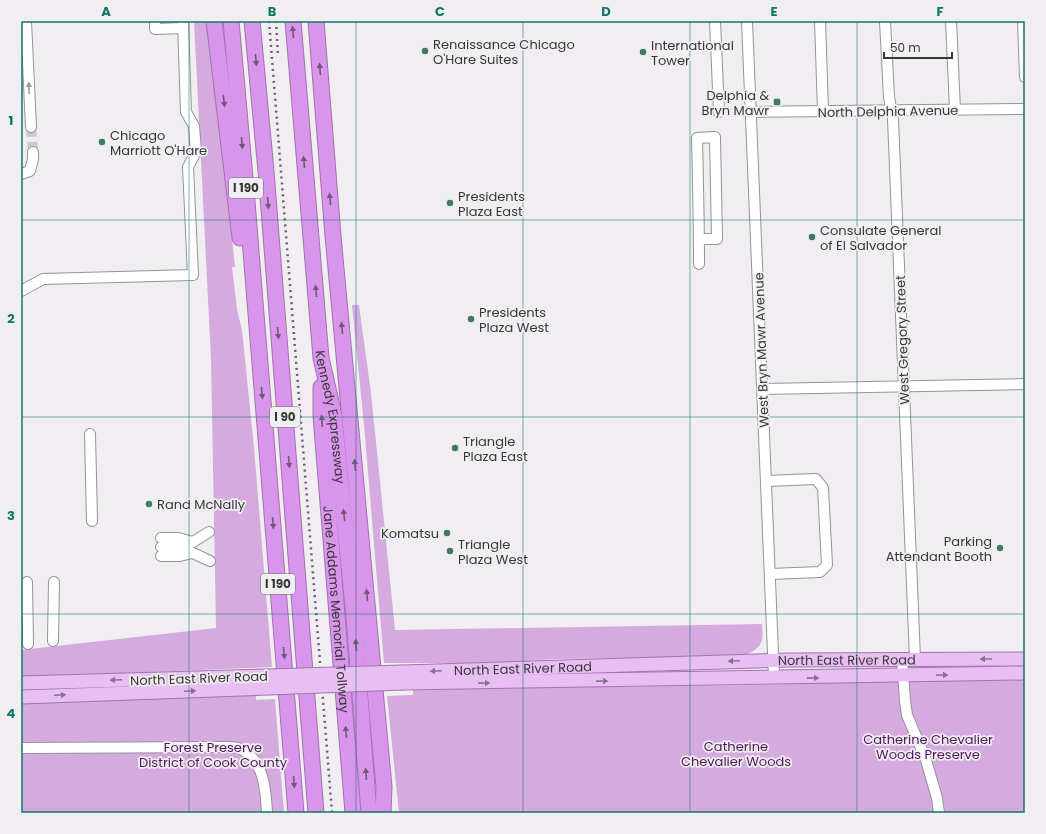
<svg xmlns="http://www.w3.org/2000/svg" width="1046" height="834" viewBox="0 0 1046 834" font-family="Poppins,sans-serif">
	<style>
		.green { fill: #d4aadf }
		.lines { fill: none; stroke-linecap: round; stroke-linejoin: round }
		.minor-tunnel { stroke: #cbc9cc; stroke-width: 10; stroke-dasharray: 10 5; stroke-linecap: butt }
		.minor-casing { stroke: #959396; stroke-width: 12 }
		.major-casing { stroke: #a173ac; stroke-width: 15 }
		.highway-casing { stroke: #a173ac; stroke-width: 17 }
		.minor { stroke: #fff; stroke-width: 10 }
		.major { stroke: #e8bff3; stroke-width: 13 }
		.highway { stroke: #d994eb; stroke-width: 15 }
		.rail { stroke: #666466; stroke-width: 2.5; stroke-dasharray: 2 4; stroke-linecap: butt }
		.major-bridge-casing { stroke: #a173ac; stroke-width: 15; stroke-linecap: butt }
		.major-bridge { stroke: #e8bff3; stroke-width: 13 }
		.oneway { fill: #705877 }
		.oneway2 { fill: #9c9b9c }
		.oneway3 { fill: #87748c }
		.grid { fill: none; stroke: #0f766e; stroke-width: 1; stroke-opacity: 0.55 }
		.poi-dot { fill: #3e7b66; stroke: #f0eef1; stroke-width: 1.5 }
		.labels { text-anchor: middle; stroke-width: 3.5; stroke-linejoin: round; paint-order: stroke }
		.shield { fill: #f0eef1; stroke: #6f6e70; stroke-width: 1 }
		.shield-label { font-size: 12px; font-weight: bold; fill: #383738 }
		.poi-label { font-size: 13px; fill: #383738; stroke: #f0eef1; text-anchor: start }
		.street-label { font-size: 13px; fill: #383738; stroke: #f0eef1 }
		.park-label { font-size: 13px; fill: #521560; stroke: #f0eef1 }
		.neatline { fill: none; stroke: #0f766e; stroke-width: 1.5 }
		.grid-label { font-size: 13px; text-anchor: middle; font-weight: bold; fill: #0f766e }
	</style>
	<rect width="100%" height="100%" fill="#f0eef1"/>
	<g class="green">
		<polygon points="194,21 208,21 235,267 232,267 237,309 242,330 254,448 272,667 21,677 21,650 216,628 211,359"/>
		<path d="M352,305H359L371,393L395,630L762,624C762,629 763,635 762,640C758,653 743,656 732,657L556,659L493,663H384L364,425Z"/>
		<polygon points="1025,679 1025,813 399,813 387,696 413,695 413,689 765,685 889,680"/>
		<polygon points="256,694 256,700 275,699 284,813 21,813 21,702"/>
	</g>
	<g class="lines">
		<polyline class="minor-tunnel" points="31,127 33,152"/>
		<defs>
			<g id="minor">
				<polyline points="26,21 31,127"/>
				<polyline points="155,21 155,29 183,28"/>
				<polyline points="715,21 719,112"/>
				<polyline points="747,21 774,678"/>
				<polyline points="820,21 823,111"/>
				<polyline points="885,21 889,97 893,119 915,659"/>
				<polyline points="951,21 955,110"/>
				<polyline points="1023,21 1025,77"/>
				<polyline points="750,112 1025,109"/>
				<polyline points="21,174 30,171 33,159 33,152"/>
				<path d="M699,239H717L715,137L697,138C698,180 699,222 699,264"/>
				<polyline points="21,291 43,279 193,275 188,167 196,152 194,126 186,112 183,21"/>
				<polyline points="762,389 1025,384"/>
				<polyline points="90,434 92,521"/>
				<polyline points="766,481 816,479 823,488 827,565 820,572 770,574"/>
				<polyline points="161,538 178,538 193,542"/>
				<polyline points="161,547 180,547 193,542 209,532"/>
				<polyline points="180,547 210,561"/>
				<polyline points="161,556 180,556 192,553"/>
				<polyline points="27,582 28,644"/>
				<polyline points="53,641 54,582"/>
				<polyline points="902,659 905,701 907,715 926,760 937,798 939,813"/>
				<path d="M21,748L225,747C230,747 236,747 241,749C264,760 266,791 267,813"/>
			</g>
			<g id="major">
				<path id="s1" d="M402,672L788,660L1025,659"/>
				<polyline points="21,683 267,676"/>
				<polyline points="403,683 1025,673"/>
				<polyline points="21,697 268,688"/>
			</g>
			<g id="highway">
				<polyline points="214,21 240,238"/>
				<polyline points="231,21 246,189 296,813"/>
				<polyline points="252,21 266,171 316,813"/>
				<path id="s2" d="M293,21L321,358L334,415L354,617L369,813"/>
				<polyline points="316,21 333,236 384,787 383,813"/>
				<path id="s3" d="M321,387V416L353,813"/>
			</g>
		</defs>
		<use href="#minor" class="minor-casing"/>
		<use href="#major" class="major-casing"/>
		<use href="#highway" class="highway-casing"/>
		<use href="#minor" class="minor"/>
		<use href="#major" class="major"/>
		<use href="#highway" class="highway"/>
		<g class="rail">
			<polyline points="269,21 332,813"/>
			<polyline points="276,21 278,55"/>
		</g>
		<defs>
			<g id="major-bridge">
				<polyline points="267,676 402,672"/>
				<polyline points="268,688 403,683"/>
			</g>
		</defs>
		<use href="#major-bridge" class="major-bridge-casing"/>
		<use href="#major-bridge" class="major-bridge"/>
	</g>
	<defs><path id="oneway-solid" d="M-6-.8H1V-3.2L6.5 0L1 3.2V.8H-6Z"/></defs>
	<g class="oneway">
		<use href="#oneway-solid" transform="translate(293 32) rotate(-95)"/>
		<use href="#oneway-solid" transform="translate(256 60) rotate(85)"/>
		<use href="#oneway-solid" transform="translate(320 69) rotate(-94)"/>
		<use href="#oneway-solid" transform="translate(224 101) rotate(83)"/>
		<use href="#oneway-solid" transform="translate(242 143) rotate(85)"/>
		<use href="#oneway-solid" transform="translate(304 162) rotate(-95)"/>
		<use href="#oneway-solid" transform="translate(330 199) rotate(-95)"/>
		<use href="#oneway-solid" transform="translate(268 203) rotate(86)"/>
		<use href="#oneway-solid" transform="translate(316 291) rotate(-95)"/>
		<use href="#oneway-solid" transform="translate(342 328) rotate(-95)"/>
		<use href="#oneway-solid" transform="translate(278 333) rotate(85)"/>
		<use href="#oneway-solid" transform="translate(262 393) rotate(85)"/>
		<use href="#oneway-solid" transform="translate(322 421) rotate(-94)"/>
		<use href="#oneway-solid" transform="translate(289 462) rotate(85)"/>
		<use href="#oneway-solid" transform="translate(355 465) rotate(-95)"/>
		<use href="#oneway-solid" transform="translate(344 515) rotate(-96)"/>
		<use href="#oneway-solid" transform="translate(273 523) rotate(85)"/>
		<use href="#oneway-solid" transform="translate(367 595) rotate(-95)"/>
		<use href="#oneway-solid" transform="translate(356 645) rotate(-94)"/>
		<use href="#oneway-solid" transform="translate(284 653) rotate(85)"/>
		<use href="#oneway-solid" transform="translate(346 732) rotate(-95)"/>
		<use href="#oneway-solid" transform="translate(366 774) rotate(-94)"/>
		<use href="#oneway-solid" transform="translate(294 782) rotate(86)"/>
	</g>
	<use class="oneway2" href="#oneway-solid" transform="translate(29 88) rotate(-93)"/>
	<g class="oneway3">
		<use href="#oneway-solid" transform="translate(986 659) rotate(180)"/>
		<use href="#oneway-solid" transform="translate(734 661) rotate(178)"/>
		<use href="#oneway-solid" transform="translate(436 671) rotate(178)"/>
		<use href="#oneway-solid" transform="translate(942 675) rotate(-1)"/>
		<use href="#oneway-solid" transform="translate(813 678) rotate(-1)"/>
		<use href="#oneway-solid" transform="translate(116 680) rotate(178)"/>
		<use href="#oneway-solid" transform="translate(602 681) rotate(-1)"/>
		<use href="#oneway-solid" transform="translate(484 683) rotate(-1)"/>
		<use href="#oneway-solid" transform="translate(190 691) rotate(-2)"/>
		<use href="#oneway-solid" transform="translate(60 695) rotate(-2)"/>
	</g>
	<path class="grid" d="M189,21V813M356,21V813M523,21V813M690,21V813M857,21V813M21,220H1025M21,417H1025M21,614H1025"/>
	<g class="poi-dot">
		<circle cx="425" cy="51" r="4"/>
		<circle cx="643" cy="52" r="4"/>
		<rect x="773" y="98" width="8" height="8" rx="2"/>
		<circle cx="102" cy="142" r="4"/>
		<circle cx="450" cy="203" r="4"/>
		<circle cx="812" cy="237" r="4"/>
		<circle cx="471" cy="319" r="4"/>
		<circle cx="455" cy="448" r="4"/>
		<circle cx="149" cy="504" r="4"/>
		<circle cx="447" cy="533" r="4"/>
		<circle cx="1000" cy="548" r="4"/>
		<circle cx="450" cy="551" r="4"/>
	</g>
	<g class="labels">
		<g class="shield">
			<rect x="229" y="178" width="34" height="20" rx="3"/>
			<rect x="270" y="407" width="30" height="20" rx="3"/>
			<rect x="261" y="574" width="34" height="20" rx="3"/>
		</g>
		<g class="shield-label">
			<text x="246" y="192">I 190</text>
			<text x="285" y="421">I 90</text>
			<text x="278" y="588">I 190</text>
		</g>
		<g class="poi-label">
			<text x="433" y="49">Renaissance Chicago<tspan x="433" dy="15">O'Hare Suites</tspan></text>
			<text x="651" y="50">International<tspan x="651" dy="15">Tower</tspan></text>
			<text x="769" y="100" text-anchor="end">Delphia &amp;<tspan x="769" dy="15">Bryn Mawr</tspan></text>
			<text x="110" y="140">Chicago<tspan x="110" dy="15">Marriott O'Hare</tspan></text>
			<text x="458" y="201">Presidents<tspan x="458" dy="15">Plaza East</tspan></text>
			<text x="820" y="235">Consulate General<tspan x="820" dy="15">of El Salvador</tspan></text>
			<text x="479" y="317">Presidents<tspan x="479" dy="15">Plaza West</tspan></text>
			<text x="463" y="446">Triangle<tspan x="463" dy="15">Plaza East</tspan></text>
			<text x="157" y="509">Rand McNally</text>
			<text x="439" y="538" text-anchor="end">Komatsu</text>
			<text x="992" y="546" text-anchor="end">Parking<tspan x="992" dy="15">Attendant Booth</tspan></text>
			<text x="458" y="549">Triangle<tspan x="458" dy="15">Plaza West</tspan></text>
		</g>
		<g class="street-label">
			<text transform="translate(888 111) rotate(-1)" y="5">North Delphia Avenue</text>
			<text transform="translate(902 340) rotate(-92)" y="5">West Gregory Street</text>
			<text transform="translate(761 350) rotate(-92)" y="5">West Bryn Mawr Avenue</text>
			<text dy="5" stroke="none"><textPath href="#s2" startOffset="398">Kennedy Expressway</textPath></text>
			<text dy="5" stroke="none"><textPath href="#s3" startOffset="223">Jane Addams Memorial Tollway</textPath></text>
			<text dy="5" stroke="none"><textPath href="#s1" startOffset="445">North East River Road</textPath></text>
			<text dy="5" stroke="none"><textPath href="#s1" startOffset="121">North East River Road</textPath></text>
			<text transform="translate(199 678) rotate(-2)" y="5">North East River Road</text>
		</g>
		<g class="park-label">
			<text x="928" y="744">Catherine Chevalier<tspan x="928" dy="15">Woods Preserve</tspan></text>
			<text x="736" y="751">Catherine<tspan x="736" dy="15">Chevalier Woods</tspan></text>
			<text x="213" y="752">Forest Preserve<tspan x="213" dy="15">District of Cook County</tspan></text>
		</g>
	</g>
	<rect width="1046" height="834" fill="none" stroke="#f0eef1" stroke-width="44"/>
	<path d="M884 52v6h68v-6" fill="none" stroke="#383738" stroke-width="2"/>
	<text x="890" y="52" font-size="12" fill="#383738" stroke="#f0eef1" stroke-width="3" paint-order="stroke">50 m</text>
	<rect x="22" y="22" width="1002" height="790" class="neatline"/>
	<g class="grid-label">
		<text x="106" y="16">A</text>
		<text x="272" y="16">B</text>
		<text x="440" y="16">C</text>
		<text x="606" y="16">D</text>
		<text x="774" y="16">E</text>
		<text x="940" y="16">F</text>
		<text x="11" y="125">1</text>
		<text x="11" y="323">2</text>
		<text x="11" y="520">3</text>
		<text x="11" y="718">4</text>
	</g>
</svg>
